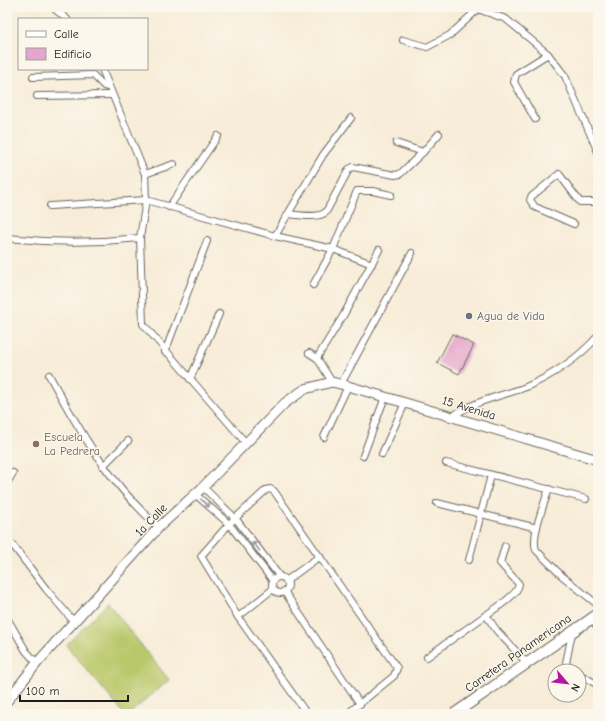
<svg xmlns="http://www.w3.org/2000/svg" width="605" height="721" viewBox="0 0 605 721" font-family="'Comic Neue',sans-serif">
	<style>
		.pitch { fill: #b9c86a; stroke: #6a7243 }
		.building { fill: #e4a6cb }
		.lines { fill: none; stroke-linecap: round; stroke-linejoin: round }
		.street-casing { stroke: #69655d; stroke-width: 8 }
		.secondary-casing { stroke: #69655d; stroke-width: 11 }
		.primary-casing { stroke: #69655d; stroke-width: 12 }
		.street { stroke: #fff; stroke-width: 6 }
		.secondary { stroke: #fff; stroke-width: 9 }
		.primary { stroke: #fff; stroke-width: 10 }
		.oneway { stroke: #999 }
		.worship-dot { fill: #6b7280; stroke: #fbf7ec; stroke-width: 1.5 }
		.education-dot { fill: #8d6e63; stroke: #fbf7ec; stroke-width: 1.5 }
		.labels { text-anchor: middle; stroke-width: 3; stroke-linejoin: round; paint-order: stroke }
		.worship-label { font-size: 12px; fill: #5b616d; stroke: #fbf7ec; text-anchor: start }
		.street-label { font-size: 12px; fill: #1c1c1c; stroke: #fbf7ec }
		.education-label { font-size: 12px; fill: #785e54; stroke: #fbf7ec; text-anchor: start }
	</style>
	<rect width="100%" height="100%" fill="#fbf7ec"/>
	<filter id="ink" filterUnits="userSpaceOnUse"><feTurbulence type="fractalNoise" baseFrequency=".025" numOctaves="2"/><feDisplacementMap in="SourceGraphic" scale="8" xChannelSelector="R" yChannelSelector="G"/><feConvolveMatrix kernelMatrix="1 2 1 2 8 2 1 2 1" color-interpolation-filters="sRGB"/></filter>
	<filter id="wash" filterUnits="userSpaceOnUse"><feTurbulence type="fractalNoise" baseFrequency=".012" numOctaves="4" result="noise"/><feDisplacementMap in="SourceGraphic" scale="16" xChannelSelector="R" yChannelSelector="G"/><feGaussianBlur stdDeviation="0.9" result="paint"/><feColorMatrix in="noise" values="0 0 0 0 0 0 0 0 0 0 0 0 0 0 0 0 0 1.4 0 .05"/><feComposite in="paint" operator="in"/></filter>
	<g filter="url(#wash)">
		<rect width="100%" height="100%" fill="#f7ecd7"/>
		<polygon class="pitch" points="108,603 169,680 129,714 124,714 66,645"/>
		<g id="blocks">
			<polygon class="building" points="452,334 474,345 459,374 437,363"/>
		</g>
	</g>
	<g filter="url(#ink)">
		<use href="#blocks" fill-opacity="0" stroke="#69655d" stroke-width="1"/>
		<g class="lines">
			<defs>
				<g id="street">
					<polyline points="52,7 67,19"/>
					<polyline points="472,7 506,19 548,54 565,76 598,152"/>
					<polyline points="403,40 427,47 450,35 478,9"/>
					<polyline points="102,69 145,174 146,200 140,238 143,324 246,443"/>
					<polyline points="33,77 93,75 104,86 108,87"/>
					<polyline points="37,96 111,95"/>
					<polyline points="535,119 514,82 516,74 548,54"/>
					<polyline points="423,152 439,134"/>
					<polyline points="145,174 174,164"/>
					<polyline points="50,206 146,200 275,236 333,249 372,264"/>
					<polyline points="169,207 218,136"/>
					<polyline points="288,214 323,155 351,118"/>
					<polyline points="574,224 535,207 530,200 531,197 559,174 580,202 598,202"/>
					<path d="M275,236L288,214C299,215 318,219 326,212L349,169L353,167L395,175L400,174L423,152L396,143"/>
					<path d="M7,238C52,243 95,243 140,238"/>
					<polyline points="313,285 333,249 357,191 373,191 391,195"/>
					<polyline points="165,352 207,241"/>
					<polyline points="309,353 317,358 332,382"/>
					<polyline points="317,358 343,316 379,250"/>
					<path d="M49,375C79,430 110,485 159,527"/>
					<polyline points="190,379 219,314"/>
					<polyline points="341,384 412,253"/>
					<path d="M453,416C474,401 502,396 526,387C552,376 580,357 598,336"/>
					<polyline points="324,437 348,386"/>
					<polyline points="382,454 405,403"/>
					<polyline points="363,456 385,397"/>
					<polyline points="446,463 586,499"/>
					<polyline points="103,466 128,441"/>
					<polyline points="7,483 13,473"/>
					<polyline points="203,487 236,519 280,577"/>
					<path d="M549,489C544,504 531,536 536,550L561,575L598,605"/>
					<polyline points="195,494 229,524 273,581"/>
					<polyline points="437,503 537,528"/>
					<polyline points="12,544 46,589 75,623"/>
					<polyline points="469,560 491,475"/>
					<circle cx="280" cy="585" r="8"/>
					<polyline points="286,581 320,556"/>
					<polyline points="284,591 360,704"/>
					<path d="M486,615C495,609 518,595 519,584L500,563L505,546"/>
					<polyline points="238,617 273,589"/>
					<polyline points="7,618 26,651 37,663"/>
					<polyline points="589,619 598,626"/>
					<polyline points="572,633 566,663 573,671"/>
					<polyline points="427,657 486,615 497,631 527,663"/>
					<polyline points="579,674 598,685"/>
					<polyline points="307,714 238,617 201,556 229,524 266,490 270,489 274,491 397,668 394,676 347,714"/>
				</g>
				<polyline id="secondary" points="7,701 37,663 159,527 203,487 285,403 305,389 332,382 348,386 598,460"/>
				<polyline id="primary" points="454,714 598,614"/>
			</defs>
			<use href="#street" class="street-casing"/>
			<use href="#secondary" class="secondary-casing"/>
			<use href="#primary" class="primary-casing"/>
			<use href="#street" class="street"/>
			<use href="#secondary" class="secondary"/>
			<use href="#primary" class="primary"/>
		</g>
		<defs><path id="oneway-shaft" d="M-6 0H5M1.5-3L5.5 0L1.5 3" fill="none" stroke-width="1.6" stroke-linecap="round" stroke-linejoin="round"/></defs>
		<g class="oneway">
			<use href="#oneway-shaft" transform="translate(205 503) rotate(42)"/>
			<use href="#oneway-shaft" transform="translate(256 546) rotate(-127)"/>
		</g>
	</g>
	<circle class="worship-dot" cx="469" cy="316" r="4"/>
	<circle class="education-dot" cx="36" cy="444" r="4"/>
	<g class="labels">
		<g class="worship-label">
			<text x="477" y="320">Agua de Vida</text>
		</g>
		<g class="street-label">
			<text transform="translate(469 408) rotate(17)" y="4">15 Avenida</text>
			<text transform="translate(151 520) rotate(-46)" y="4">1a Calle</text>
			<text transform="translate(518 653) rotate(-35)" y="4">Carretera Panamericana</text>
		</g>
		<g class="education-label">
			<text x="44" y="441">Escuela<tspan x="44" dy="14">La Pedrera</tspan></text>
		</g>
	</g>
	<rect width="605" height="721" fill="none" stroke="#fbf7ec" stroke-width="24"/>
	<rect x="18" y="18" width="130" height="52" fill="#fbf7ec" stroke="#a29f99"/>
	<rect x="26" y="31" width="20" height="6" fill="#ffffff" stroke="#a29f99"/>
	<text x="54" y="38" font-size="12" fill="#1c1c1c">Calle</text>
	<rect x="26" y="48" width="20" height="12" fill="#e4a6cb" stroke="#a29f99"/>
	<text x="54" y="58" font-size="12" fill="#1c1c1c">Edificio</text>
	<g transform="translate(567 683) rotate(118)"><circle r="19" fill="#fbf7ec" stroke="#a29f99"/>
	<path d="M0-3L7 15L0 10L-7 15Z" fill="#b5179e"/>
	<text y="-6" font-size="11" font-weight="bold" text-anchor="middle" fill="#1c1c1c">N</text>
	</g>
	<path d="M20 695v6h108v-6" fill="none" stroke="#1c1c1c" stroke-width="2"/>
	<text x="26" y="695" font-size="12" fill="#1c1c1c" stroke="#fbf7ec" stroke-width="3" paint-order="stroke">100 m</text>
</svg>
